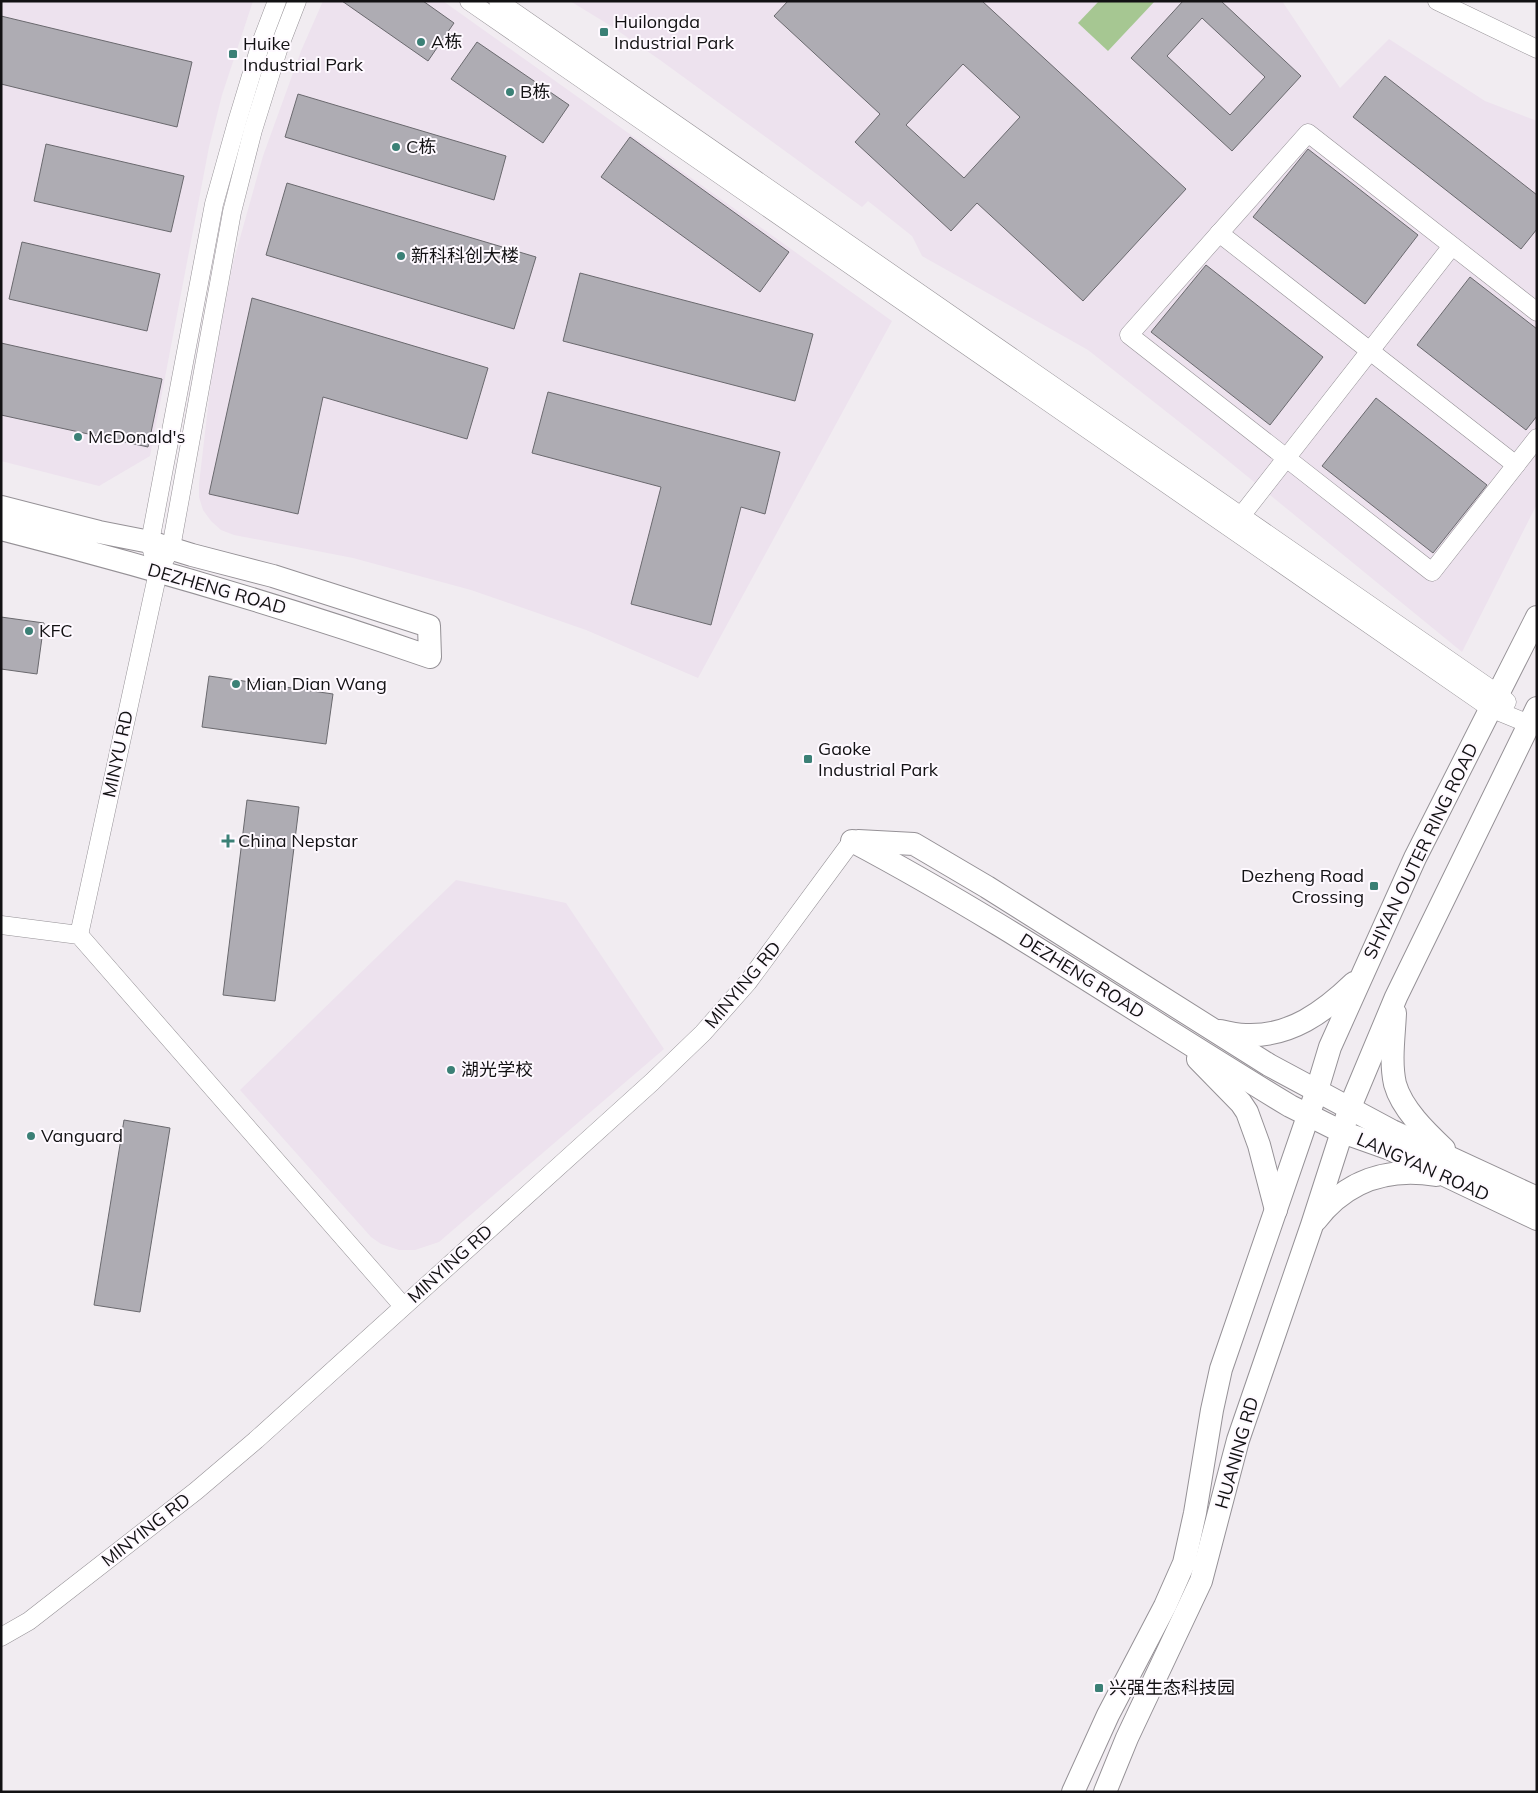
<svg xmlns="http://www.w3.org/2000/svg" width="1538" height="1793" viewBox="0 0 1538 1793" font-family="Mulish,'Noto Sans SC',sans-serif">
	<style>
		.built { fill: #ede2ee }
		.green { fill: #a6c792 }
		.building { fill: #aeacb3; stroke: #6a696e; fill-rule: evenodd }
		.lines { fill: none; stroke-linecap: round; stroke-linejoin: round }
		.minor-casing { stroke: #959196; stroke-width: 19 }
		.major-casing { stroke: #959196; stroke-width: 24 }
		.minor { stroke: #fff; stroke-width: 18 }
		.major { stroke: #fff; stroke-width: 22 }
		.poi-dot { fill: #3b8076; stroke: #fef9ff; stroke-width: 2 }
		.labels { text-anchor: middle; stroke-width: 4; stroke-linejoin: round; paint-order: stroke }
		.poi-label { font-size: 18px; fill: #121113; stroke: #fef9ff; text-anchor: start }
		.street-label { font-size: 18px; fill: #121113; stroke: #fef9ff }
	</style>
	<rect width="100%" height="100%" fill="#f1ecf1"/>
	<g class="built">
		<polygon points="1,1 253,1 222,95 209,147 150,456 99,486 1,461"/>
		<polygon points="323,1 443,1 892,321 698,678 586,630 471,590 353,558 234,535 221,530 211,521 203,510 199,497 199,484 212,373 233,263 263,156 301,51"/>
		<polygon points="570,1 1282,1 1340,88 1389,39 1485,101 1537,121 1537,504 1462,652 1215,450 1088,350 922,256 912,236 868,201 862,207 660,60 611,26"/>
		<polygon points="456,880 566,903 664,1049 439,1242 415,1250 399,1250 381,1244 371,1237 240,1090"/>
	</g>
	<polygon class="green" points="1099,1 1153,1 1154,2 1108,51 1078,23"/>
	<g class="building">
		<polygon points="342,1 423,1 454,23 428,61"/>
		<path d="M788,1H982L1186,189L1083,301L977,203L951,231L855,142L880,114L774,16ZM963,64L1020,117L964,178L906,125Z"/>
		<path d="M1183,1H1221L1301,76L1232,151L1131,58ZM1202,18L1265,77L1230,115L1167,56Z"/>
		<polygon points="1,16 192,62 177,127 1,84"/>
		<polygon points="477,42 569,105 543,143 451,79"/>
		<polygon points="1385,76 1537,195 1537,229 1521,249 1353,117"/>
		<polygon points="298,94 506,156 494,200 285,137"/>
		<polygon points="630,137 789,252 760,292 601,177"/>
		<polygon points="46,144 184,176 171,232 34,201"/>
		<polygon points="1308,149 1418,235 1365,304 1253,217"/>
		<polygon points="287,183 536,257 514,329 266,255"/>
		<polygon points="22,242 160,274 147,331 9,299"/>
		<polygon points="1206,265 1323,357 1270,425 1151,332"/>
		<polygon points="580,273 813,334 795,401 563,341"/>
		<polygon points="1470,277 1537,329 1537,416 1526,430 1417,345"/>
		<polygon points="252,298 488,368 467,439 323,397 298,514 209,494"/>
		<polygon points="1,343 162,379 148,447 1,415"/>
		<polygon points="548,392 780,452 765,514 741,507 711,625 631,604 661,487 532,453"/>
		<polygon points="1376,398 1487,485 1433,553 1322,466"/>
		<polygon points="1,617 44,623 37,674 1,669"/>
		<polygon points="209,676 333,694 326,744 202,727"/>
		<polygon points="247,800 299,807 275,1001 223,995"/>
		<polygon points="124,1120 170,1128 140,1312 94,1305"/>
	</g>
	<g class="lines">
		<defs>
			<g id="minor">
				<polyline points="469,1 1490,708 1529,724"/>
				<polyline points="498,1 1498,694 1507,702"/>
				<polyline points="1437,1 1537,49"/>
				<polyline points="1219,233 1516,465"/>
				<polyline points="1537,312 1308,133 1129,335 1432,572 1537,438"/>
				<polyline points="1241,516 1452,246"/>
				<polyline points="153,554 150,542 214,204 237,122 261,43 277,1"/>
				<polyline points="1,925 79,935 403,1306"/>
				<polyline points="79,935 158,572 171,548 232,212 253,130 278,50 297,1"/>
				<polyline points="1,1637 29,1621 196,1491 256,1440 652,1082 703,1033 748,982 852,841"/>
			</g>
			<g id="major">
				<path d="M1,507L99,532L150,542L192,555L273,576L429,626L430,657C289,608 146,566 1,529"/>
				<path d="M852,841C1003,921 1144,1018 1290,1106L1342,1132L1390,1149L1537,1219"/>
				<polyline points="858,841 914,844 987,887 1269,1065 1392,1131 1537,1198"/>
				<path d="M1395,1013C1394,1036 1390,1061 1395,1084C1402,1109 1426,1132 1444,1149"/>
				<path d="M1220,1031C1228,1033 1238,1035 1246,1035C1290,1037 1324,1012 1354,983"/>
				<polyline points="1198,1059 1241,1103 1247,1112 1259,1145 1276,1210"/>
				<path d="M1316,1220C1346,1181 1387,1167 1436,1175"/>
				<polyline points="1073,1792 1108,1715 1165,1606 1184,1563 1195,1513 1212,1410 1221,1369 1317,1090 1330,1047 1415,858 1537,617"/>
				<polyline points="1105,1792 1127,1738 1201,1581 1238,1440 1312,1225 1350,1107 1396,997 1537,708"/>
			</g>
		</defs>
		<use href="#minor" class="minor-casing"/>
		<use href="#major" class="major-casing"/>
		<use href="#minor" class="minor"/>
		<use href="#major" class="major"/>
	</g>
	<g class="poi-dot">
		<rect x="599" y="27" width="10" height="10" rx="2.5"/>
		<circle cx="421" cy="42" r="5"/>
		<rect x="228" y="49" width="10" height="10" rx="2.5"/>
		<circle cx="510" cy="92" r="5"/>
		<circle cx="396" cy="147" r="5"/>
		<circle cx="401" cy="256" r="5"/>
		<circle cx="78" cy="437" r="5"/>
		<circle cx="29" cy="631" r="5"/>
		<circle cx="236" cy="684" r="5"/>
		<rect x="803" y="754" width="10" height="10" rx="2.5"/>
		<path d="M225.5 833.5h5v5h5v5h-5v5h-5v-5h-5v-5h5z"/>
		<rect x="1369" y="881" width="10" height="10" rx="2.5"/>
		<circle cx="451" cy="1070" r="5"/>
		<circle cx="31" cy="1136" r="5"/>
		<rect x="1094" y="1683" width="10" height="10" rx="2.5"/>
	</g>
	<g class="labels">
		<g class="poi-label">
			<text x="614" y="28">Huilongda<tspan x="614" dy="21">Industrial Park</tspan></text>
			<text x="431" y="48">A栋</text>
			<text x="243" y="50">Huike<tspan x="243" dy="21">Industrial Park</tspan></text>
			<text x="520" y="98">B栋</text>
			<text x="406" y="153">C栋</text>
			<text x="411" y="262">新科科创大楼</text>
			<text x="88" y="443">McDonald's</text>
			<text x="39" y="637">KFC</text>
			<text x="246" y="690">Mian Dian Wang</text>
			<text x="818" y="755">Gaoke<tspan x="818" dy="21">Industrial Park</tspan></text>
			<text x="238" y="847">China Nepstar</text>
			<text x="1364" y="882" text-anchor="end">Dezheng Road<tspan x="1364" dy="21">Crossing</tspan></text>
			<text x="461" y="1076">湖光学校</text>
			<text x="41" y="1142">Vanguard</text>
			<text x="1109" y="1694">兴强生态科技园</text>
		</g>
		<g class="street-label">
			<text transform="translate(217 589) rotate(16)" y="6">DEZHENG ROAD</text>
			<text transform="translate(118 754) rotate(-78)" y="6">MINYU RD</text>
			<text transform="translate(1421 851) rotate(-64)" y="6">SHIYAN OUTER RING ROAD</text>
			<text transform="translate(1082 976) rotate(32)" y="6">DEZHENG ROAD</text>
			<text transform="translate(743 985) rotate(-50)" y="6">MINYING RD</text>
			<text transform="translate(1423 1167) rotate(24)" y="6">LANGYAN ROAD</text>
			<text transform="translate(450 1264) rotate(-42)" y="6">MINYING RD</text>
			<text transform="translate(1237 1453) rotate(-74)" y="6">HUANING RD</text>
			<text transform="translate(146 1530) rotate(-38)" y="6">MINYING RD</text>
		</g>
	</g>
	<rect width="1538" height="1793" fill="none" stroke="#121113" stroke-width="5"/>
</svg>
